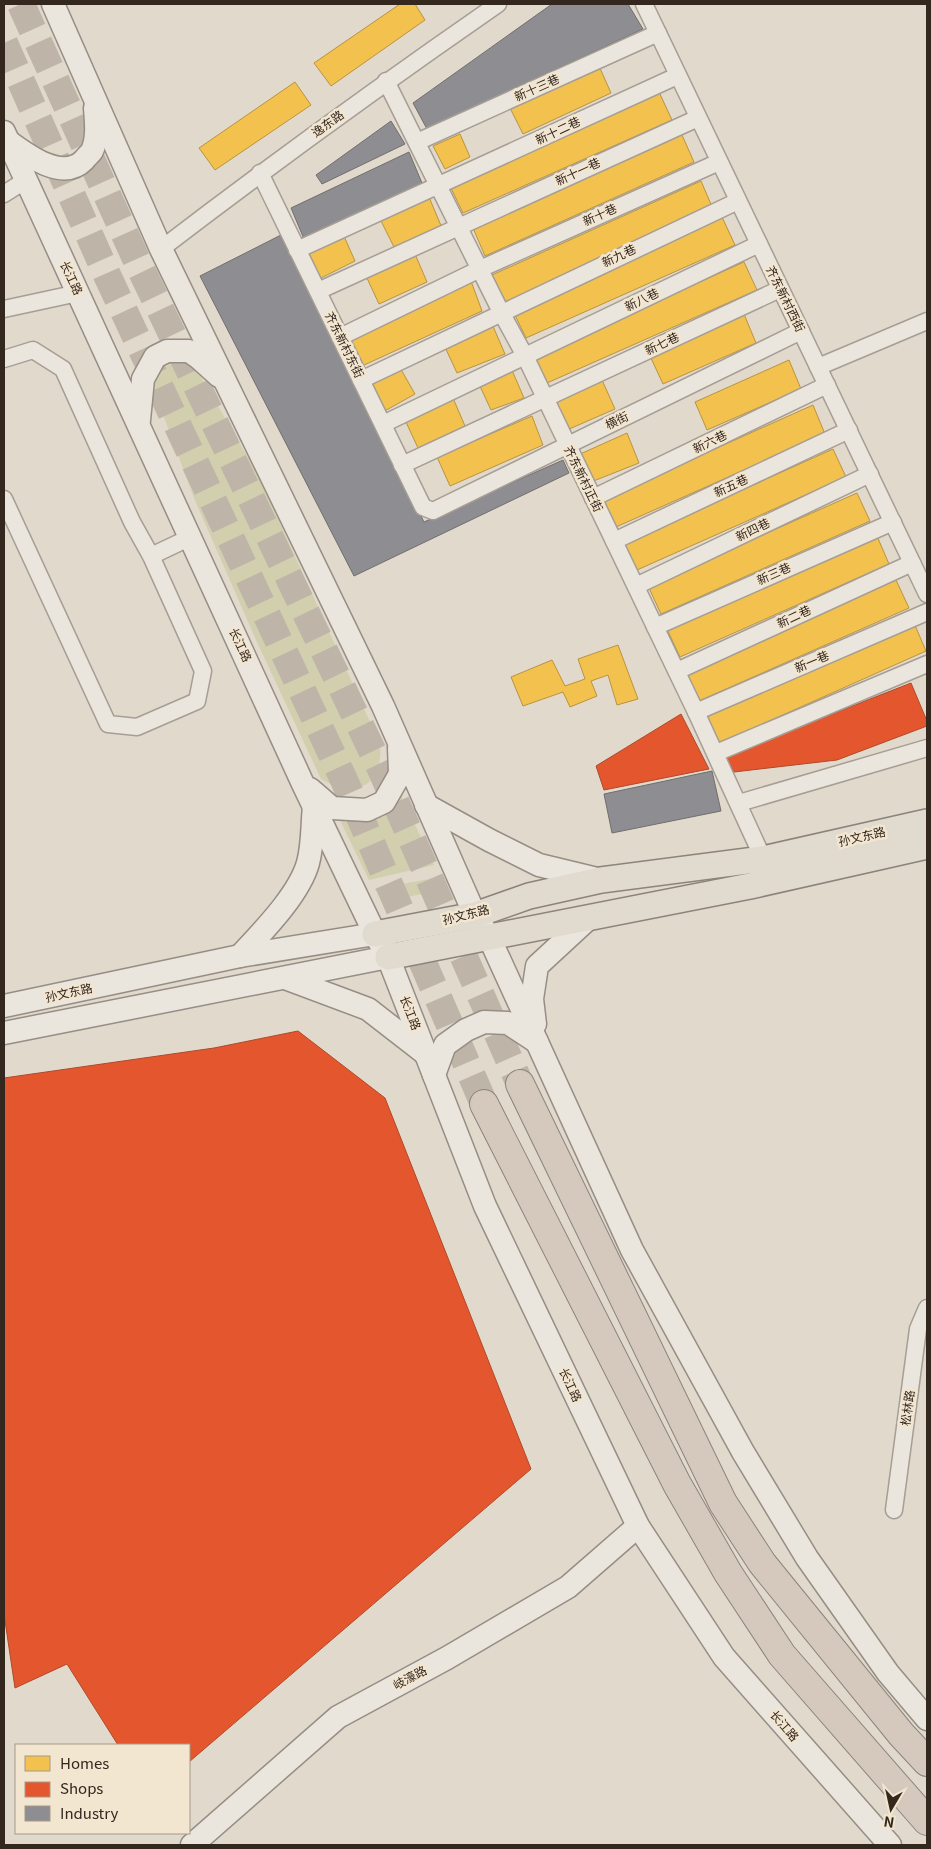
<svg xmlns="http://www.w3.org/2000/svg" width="931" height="1849" viewBox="0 0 931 1849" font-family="Georgia,'Noto Sans SC',serif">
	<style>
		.green { fill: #d2cfae }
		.homes { fill: #f2c14e; stroke: #b99340 }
		.shops { fill: #e4572e; stroke: #af4929 }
		.industry { fill: #8d8d92; stroke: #726e6f }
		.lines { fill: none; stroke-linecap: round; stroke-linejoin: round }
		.highway-tunnel { stroke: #beb5a8; stroke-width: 28; stroke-dasharray: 28 14; stroke-linecap: butt }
		.street-casing { stroke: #a69e95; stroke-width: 19 }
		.secondary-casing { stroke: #968e85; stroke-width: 25 }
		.primary-casing { stroke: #8c847b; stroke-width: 28 }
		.highway-casing { stroke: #8c847b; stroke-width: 30 }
		.street { stroke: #eae5dd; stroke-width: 16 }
		.secondary { stroke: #eae5dd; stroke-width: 22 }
		.primary { stroke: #e1dace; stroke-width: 25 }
		.highway { stroke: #d4c9bc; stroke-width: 28 }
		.labels { text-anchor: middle; stroke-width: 5; stroke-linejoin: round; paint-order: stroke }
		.street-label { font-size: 12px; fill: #34271e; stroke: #f2e6d1 }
	</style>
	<rect width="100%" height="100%" fill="#e1d9cb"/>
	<g class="green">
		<path d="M176,361L191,366L199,373L244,451L254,466L380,744C384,786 355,800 321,779L256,640L194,498L154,390C155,375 162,367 176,361Z"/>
		<polygon points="399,791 434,865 369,880 337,814"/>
		<path d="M440,877L436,889C425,894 391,903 380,895C379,895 375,890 375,889Z"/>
	</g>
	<g class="homes">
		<polygon points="400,4 415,4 425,20 331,86 314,63"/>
		<polygon points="599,66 611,93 523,134 510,108"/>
		<polygon points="295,82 311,105 215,170 199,148"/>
		<polygon points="659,92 672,120 463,213 450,186"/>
		<polygon points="460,134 470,157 445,169 433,146"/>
		<polygon points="682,135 694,162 485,256 473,228"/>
		<polygon points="701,181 713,209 505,302 492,275"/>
		<polygon points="429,197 442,228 394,247 380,219"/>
		<polygon points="722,217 735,245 526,338 513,311"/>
		<polygon points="343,234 355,261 317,280 303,252"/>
		<polygon points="415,254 427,282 379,304 366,276"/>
		<polygon points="744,262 757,290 547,383 535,356"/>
		<polygon points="471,281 482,311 362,366 349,339"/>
		<polygon points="744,314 756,343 663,384 650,356"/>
		<polygon points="492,324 505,354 457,373 444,345"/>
		<polygon points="789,360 801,389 707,430 695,402"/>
		<polygon points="399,366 415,394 383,412 368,383"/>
		<polygon points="511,368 524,398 491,410 478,382"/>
		<polygon points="602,380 615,409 567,430 553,402"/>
		<polygon points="453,398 465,426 418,448 405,420"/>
		<polygon points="813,405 825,434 616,527 603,499"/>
		<polygon points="532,416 543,445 450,486 437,457"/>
		<polygon points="627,433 639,463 591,482 578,455"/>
		<polygon points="833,449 846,477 637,570 624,543"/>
		<polygon points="857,493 870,521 661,614 648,586"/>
		<polygon points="877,536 889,564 680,657 667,629"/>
		<polygon points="896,580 909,608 699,701 687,673"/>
		<polygon points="914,623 926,651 718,744 705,716"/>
		<polygon points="618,645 638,699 617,705 608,675 591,681 597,696 570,707 563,692 523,706 511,677 552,660 565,686 585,679 578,659"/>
	</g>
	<g class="shops">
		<polygon points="911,683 927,721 927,726 837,760 734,772 725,756"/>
		<polygon points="681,714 709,769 604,790 596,766"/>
		<polygon points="298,1031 385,1098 531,1469 189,1762 189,1745 118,1745 67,1664 15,1688 4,1614 4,1078 214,1048"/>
	</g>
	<g class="industry">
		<polygon points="552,4 628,4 643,29 427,129 413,103"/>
		<polygon points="391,121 405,144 322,184 316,175"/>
		<polygon points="409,152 422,183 304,239 291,208"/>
		<polygon points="283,234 424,522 563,460 569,473 354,576 200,276"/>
		<polygon points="712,771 721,811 612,833 604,794"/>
	</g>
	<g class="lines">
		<g class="highway-tunnel">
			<polyline points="21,4 137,261 381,769 520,1084"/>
			<polyline points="4,43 107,275 344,780 484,1104"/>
		</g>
		<defs>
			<g id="street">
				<polyline points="644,4 927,594"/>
				<polyline points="386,81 501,312 525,356 696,712 767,867"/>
				<polyline points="417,142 658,33"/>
				<polyline points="260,173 423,507 433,511 801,331"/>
				<polyline points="4,194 26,180"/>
				<path d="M161,249C272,164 384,83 498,4"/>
				<polyline points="297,250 677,76"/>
				<polyline points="318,291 698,118"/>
				<polyline points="4,309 78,293"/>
				<polyline points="340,337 480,269 719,162"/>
				<polyline points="4,359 33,350 63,369 132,522 151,556 203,671 197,701 137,727 108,724 4,499"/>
				<polyline points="818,367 927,321"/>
				<polyline points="361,380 738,201"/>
				<polyline points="383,424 759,244"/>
				<polyline points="402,465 780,289"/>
				<polyline points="593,498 827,385"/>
				<polyline points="614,541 849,430"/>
				<polyline points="151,556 191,537"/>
				<polyline points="636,586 870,474"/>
				<polyline points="655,627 893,522"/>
				<polyline points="677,671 912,563"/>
				<polyline points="696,712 927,612"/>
				<polyline points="716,753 927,664"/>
				<polyline points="739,803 927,748"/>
				<polyline points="894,1510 918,1329 927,1308"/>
			</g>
			<g id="secondary">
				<polyline points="53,4 161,249 383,706 475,915 489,937 632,1250 743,1452 807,1558 888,1673 927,1719"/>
				<polyline points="4,132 303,784 375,934 388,957 485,1206 638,1526 724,1657 890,1845"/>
				<path d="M8,141C27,155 63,182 84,160C86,157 90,154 92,151C98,138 96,122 95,108"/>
				<polyline points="139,420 143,379 155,357 167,351 189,351 199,358 219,376"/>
				<polyline points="310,789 332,808 367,810 384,802 400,774 399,748"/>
				<polyline points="426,805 489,840 539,865 601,880"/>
				<path d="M240,956C262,932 299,895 308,863C313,845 312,825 314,806"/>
				<polyline points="285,978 368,1009 426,1054"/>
				<polyline points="4,1006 240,956 375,934"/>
				<polyline points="535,1024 532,999 537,966 589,918"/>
				<polyline points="4,1033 388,957"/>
				<polyline points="434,1075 445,1045 466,1030 484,1022 508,1023 537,1042"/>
				<polyline points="192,1845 338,1717 447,1658 568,1587 638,1526"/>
			</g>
			<g id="primary">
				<polyline points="375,934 475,915 529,896 601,880 763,859 927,822"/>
				<polyline points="388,957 750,886 927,846"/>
			</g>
			<g id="highway">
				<polyline points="520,1084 723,1503 762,1563 901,1734 927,1762"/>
				<polyline points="484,1104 677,1484 728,1573 782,1655 927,1821"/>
			</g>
		</defs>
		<use href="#street" class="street-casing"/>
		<use href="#secondary" class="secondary-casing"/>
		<use href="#primary" class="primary-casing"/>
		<use href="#highway" class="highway-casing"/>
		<use href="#street" class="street"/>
		<use href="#secondary" class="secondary"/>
		<use href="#primary" class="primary"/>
		<use href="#highway" class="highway"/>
	</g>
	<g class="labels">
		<g class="street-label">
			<text transform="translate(537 88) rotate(-24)" y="4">新十三巷</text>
			<text transform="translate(328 124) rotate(-36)" y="4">逸东路</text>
			<text transform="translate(558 131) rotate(-25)" y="4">新十二巷</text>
			<text transform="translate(578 172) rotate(-25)" y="4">新十一巷</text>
			<text transform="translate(600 215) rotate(-24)" y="4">新十巷</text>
			<text transform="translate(619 256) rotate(-25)" y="4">新九巷</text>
			<text transform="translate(71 278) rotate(65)" y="4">长江路</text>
			<text transform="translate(785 299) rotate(64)" y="4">齐东新村西街</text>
			<text transform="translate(642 300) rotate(-26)" y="4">新八巷</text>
			<text transform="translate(662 344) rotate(-25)" y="4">新七巷</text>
			<text transform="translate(344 345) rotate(64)" y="4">齐东新村东街</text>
			<text transform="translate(617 421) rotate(-26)" y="4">横街</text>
			<text transform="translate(710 442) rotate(-26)" y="4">新六巷</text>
			<text transform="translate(583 479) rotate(64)" y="4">齐东新村正街</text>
			<text transform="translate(731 486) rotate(-25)" y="4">新五巷</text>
			<text transform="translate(753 530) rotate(-26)" y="4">新四巷</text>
			<text transform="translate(774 574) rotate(-24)" y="4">新三巷</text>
			<text transform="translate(794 617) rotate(-25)" y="4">新二巷</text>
			<text transform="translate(240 645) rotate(65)" y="4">长江路</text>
			<text transform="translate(812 662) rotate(-23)" y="4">新一巷</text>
			<text transform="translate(862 837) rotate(-13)" y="4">孙文东路</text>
			<text transform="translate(466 915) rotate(-14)" y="4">孙文东路</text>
			<text transform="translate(69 993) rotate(-12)" y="4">孙文东路</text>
			<text transform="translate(410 1013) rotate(69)" y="4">长江路</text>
			<text transform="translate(570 1385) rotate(65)" y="4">长江路</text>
			<text transform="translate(908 1408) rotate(-82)" y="4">松林路</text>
			<text transform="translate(410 1678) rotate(-28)" y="4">岐濠路</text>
			<text transform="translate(784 1726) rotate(49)" y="4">长江路</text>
		</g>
	</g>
	<rect width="931" height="1849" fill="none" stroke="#34271e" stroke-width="10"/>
	<rect x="15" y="1744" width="175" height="90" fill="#f2e6d1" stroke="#a69a89"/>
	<rect x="25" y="1756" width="25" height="15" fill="#f2c14e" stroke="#a69a89"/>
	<text x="60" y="1769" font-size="15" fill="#34271e">Homes</text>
	<rect x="25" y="1782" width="25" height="15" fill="#e4572e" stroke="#a69a89"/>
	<text x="60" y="1794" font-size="15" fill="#34271e">Shops</text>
	<rect x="25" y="1806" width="25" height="15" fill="#8d8d92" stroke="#a69a89"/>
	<text x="60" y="1819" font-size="15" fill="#34271e">Industry</text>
	<g transform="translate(891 1809) rotate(189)" stroke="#f2e6d1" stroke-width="4" paint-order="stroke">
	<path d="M0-4L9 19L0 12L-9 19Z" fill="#34271e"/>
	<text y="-8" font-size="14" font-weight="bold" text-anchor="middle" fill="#34271e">N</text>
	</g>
</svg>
